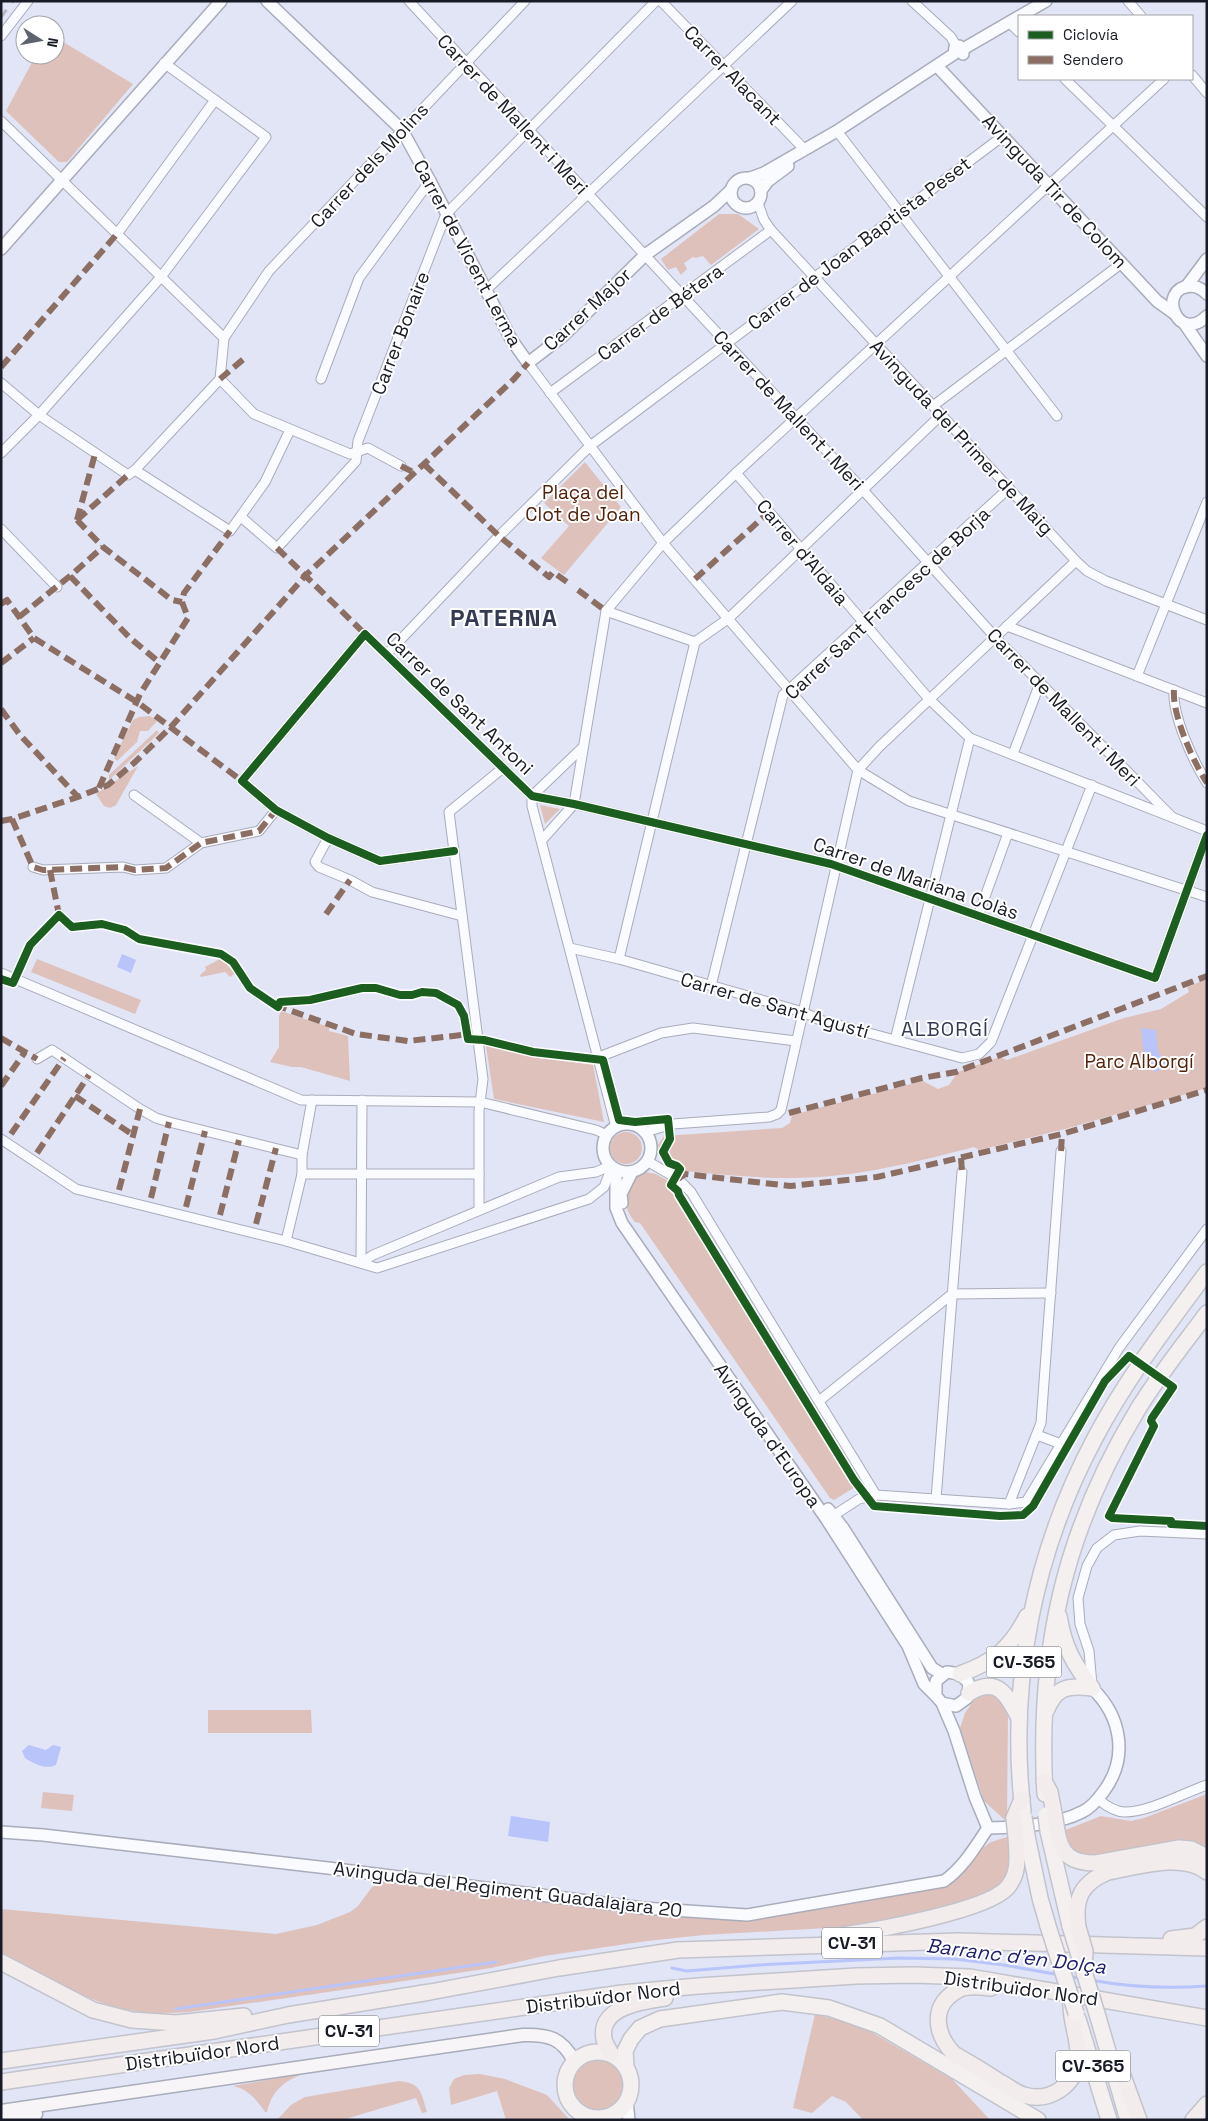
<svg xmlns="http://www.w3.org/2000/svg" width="1208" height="2121" viewBox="0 0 1208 2121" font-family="'Space Grotesk',sans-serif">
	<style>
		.green { fill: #dfc1bb }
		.water { fill: #b8c4fa }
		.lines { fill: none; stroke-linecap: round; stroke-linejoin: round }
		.stream { stroke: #b8c4fa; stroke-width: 3 }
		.minor-casing { stroke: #a9acba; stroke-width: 11 }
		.tertiary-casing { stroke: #a9acba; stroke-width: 14 }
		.secondary-casing { stroke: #a9acba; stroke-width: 15 }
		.primary-casing { stroke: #c2c3cc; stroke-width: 18 }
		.trunk-casing { stroke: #c2c3cc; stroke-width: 18 }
		.minor { stroke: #fafbfe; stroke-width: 9 }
		.tertiary { stroke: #fafbfe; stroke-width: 11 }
		.secondary { stroke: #f7f5f7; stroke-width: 12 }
		.primary { stroke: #f5f0f0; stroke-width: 15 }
		.trunk { stroke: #f2ecec; stroke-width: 15 }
		.rail { stroke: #b7b9bd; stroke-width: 3; stroke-dasharray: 9 9; stroke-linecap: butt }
		.primary-bridge-casing { stroke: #c2c3cc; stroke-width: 18; stroke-linecap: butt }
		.trunk-bridge-casing { stroke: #c2c3cc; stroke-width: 18; stroke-linecap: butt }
		.primary-bridge { stroke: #f5f0f0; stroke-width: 15 }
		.trunk-bridge { stroke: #f2ecec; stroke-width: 15 }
		.quiet { stroke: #8d6e63; stroke-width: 6; stroke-dasharray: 12 6; stroke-linecap: butt }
		.cycleway-casing { stroke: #fff; stroke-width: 11 }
		.cycleway { stroke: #1b5e20; stroke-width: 8 }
		.labels { text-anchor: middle; stroke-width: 4; stroke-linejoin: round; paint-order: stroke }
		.shield { fill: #fff; stroke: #5d5f67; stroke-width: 1 }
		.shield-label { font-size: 18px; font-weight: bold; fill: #181b26 }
		.street-label { font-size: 19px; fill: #181b26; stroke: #fff }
		.park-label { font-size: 19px; fill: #512209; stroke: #fff }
		.neighbourhood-label { font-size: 20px; letter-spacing: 1px; fill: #353a53; stroke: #fff }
		.water-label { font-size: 20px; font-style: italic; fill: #1d1c6a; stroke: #fff }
		.district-label { font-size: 24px; font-weight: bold; letter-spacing: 1px; fill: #353a53; stroke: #fff }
	</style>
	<rect width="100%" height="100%" fill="#e1e5f6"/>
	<g class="green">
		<polygon points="55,37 133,84 67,162 59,162 6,111 36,55 55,55"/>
		<polygon points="719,214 738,214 759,229 711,265 703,256 696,258 693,257 684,263 687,269 681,275 676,267 668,270 661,259"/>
		<polygon points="585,462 621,507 564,575 541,558 569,526 544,503"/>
		<polygon points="150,716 157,721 148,731 140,731 137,742 117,761 114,758 133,720 139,717"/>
		<polygon points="157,730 159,733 109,780 109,775"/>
		<polygon points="138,766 116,805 110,808 104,806 96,794"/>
		<polygon points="540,805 560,809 545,824"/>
		<polygon points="37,959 141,1000 135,1014 31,972"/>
		<polygon points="220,959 236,973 230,977 225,972 201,977 200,975 206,970 205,967"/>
		<path d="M1207,979V1088L1065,1129L979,1150L974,1147C912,1163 851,1179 786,1178C748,1178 710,1173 672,1170L660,1155L658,1145L664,1136L782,1128L790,1123L792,1115L923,1081L938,1089L949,1085L958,1072L999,1057L1007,1060L1124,1018L1161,1009L1189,992L1187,987Z"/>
		<polygon points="281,1011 329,1027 329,1031 348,1036 350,1081 301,1067 292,1067 270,1062 279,1047 279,1016"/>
		<polygon points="486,1046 532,1056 593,1065 604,1122 494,1099"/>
		<circle cx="626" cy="1148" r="16"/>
		<path d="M646,1172L656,1174L684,1190L682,1195L851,1469L856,1470L861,1477L860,1484L834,1500L830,1498L640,1223L635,1222C632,1218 628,1213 627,1208C621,1193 631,1177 646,1172Z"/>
		<polygon points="982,1693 996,1694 1008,1712 1007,1822 984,1801 960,1728 965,1713 976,1697"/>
		<polygon points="311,1710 312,1733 208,1733 208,1710"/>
		<polygon points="43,1792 74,1795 72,1811 41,1808"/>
		<polygon points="1207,1794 1207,1849 1092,1859 1073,1851 1064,1841 1063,1831 1101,1816 1131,1821 1144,1818"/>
		<path d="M1010,1836V1870L1001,1886L976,1900L862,1926L704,1935L647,1941L544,1956L491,1968L411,1980L189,2012C171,2013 153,2014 135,2011C87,2004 44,1974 1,1952V1909L276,1934L317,1925L350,1912L358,1906L372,1887L386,1880L753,1919L951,1883L981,1849L991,1842Z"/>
		<polygon points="815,2014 861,2026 952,2079 990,2120 863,2120 846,2102 832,2096 812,2113 793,2108"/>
		<circle cx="598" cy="2085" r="25"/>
		<path d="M306,2073C285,2080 272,2090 267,2112H265C257,2100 248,2089 233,2086Z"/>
		<polygon points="480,2074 505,2079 547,2095 570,2120 506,2120 497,2091 451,2105 449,2088 454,2079 464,2075"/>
		<path d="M399,2081C422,2083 421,2093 427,2112L422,2113L416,2098L342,2120H277L291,2105L305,2097Z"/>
	</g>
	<g class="water">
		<polygon points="122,954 136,960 131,973 117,967"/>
		<polygon points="1141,1028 1156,1030 1158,1052 1166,1064 1155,1073 1144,1056"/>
		<path d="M29,1745L46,1750L53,1745L61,1747L56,1765C45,1770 35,1764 25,1758L22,1751Z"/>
		<polygon points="511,1816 550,1822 548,1842 508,1836"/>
	</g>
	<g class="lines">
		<g class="stream">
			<polyline points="672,1968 687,1971 759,1965 899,1958 955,1959 1004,1965 1060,1975"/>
			<polyline points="1068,1976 1082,1979"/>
			<path d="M1090,1980C1129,1987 1168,1989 1207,1986"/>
			<polyline points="176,2009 496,1962"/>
		</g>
		<defs>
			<g id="minor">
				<polyline points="409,1 863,490 995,637 1172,817"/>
				<polyline points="661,1 805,150"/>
				<polyline points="912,1 951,37 956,46"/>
				<polyline points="1128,1 1141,16"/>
				<polyline points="1009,22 1019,32"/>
				<polyline points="1,36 28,1"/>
				<polyline points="1192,75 1207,93"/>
				<polyline points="1065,79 1207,217"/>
				<polyline points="1,121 224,338"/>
				<polyline points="837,131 1057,416"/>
				<polyline points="758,203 764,220 771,230 1076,561 1087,571 1106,581 1207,620"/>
				<polyline points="117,234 215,100"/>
				<polyline points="485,291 792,1"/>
				<polyline points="528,363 663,543 858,770 909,801 1207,897"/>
				<polyline points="220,379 254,414 350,454 368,448 401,466"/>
				<polyline points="321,379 359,278 430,181"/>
				<polyline points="1,383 39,415 128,475 135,470 220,379 224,338 269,271 525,1"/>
				<polyline points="550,393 771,230"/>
				<polyline points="933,406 1122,263"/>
				<polyline points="1,453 39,415 161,277 266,137 164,63"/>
				<polyline points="135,470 230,531 265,482 290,430"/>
				<polyline points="736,473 929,699 970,738 1207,831"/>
				<polyline points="241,517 277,548 356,461 358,441 446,214 656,1"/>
				<polyline points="1,529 57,587"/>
				<polyline points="606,611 695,642"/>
				<polyline points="1007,626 1207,703"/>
				<polyline points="695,642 729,618 941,415"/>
				<polyline points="386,655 499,536 590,446 1003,136"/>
				<polyline points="1137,676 1207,502"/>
				<path d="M1174,690C1172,715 1193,761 1207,783"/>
				<polyline points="582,748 532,796 532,806 616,1127"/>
				<polyline points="1013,754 1040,683"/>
				<polyline points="134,795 201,843"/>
				<polyline points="328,838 315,862 319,867 350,880 372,892 462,916"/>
				<polyline points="542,840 574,804 606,611 663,543 736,473 1164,79"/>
				<polyline points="454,851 380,861 328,838 276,810 242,781 365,634 532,796 574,804 831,864 1155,978 1207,835"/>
				<polyline points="33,867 43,870 123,867 135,870 166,868 201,843 259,831 276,810"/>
				<polyline points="978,916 1008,833"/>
				<polyline points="570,948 619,959 803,1012 820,1020 962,1058 979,1054 991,1042 1092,785"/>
				<polyline points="619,959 695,642"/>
				<polyline points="1,973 301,1100 480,1102 596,1130 607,1135"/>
				<polyline points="711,986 783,695 1009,488"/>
				<polyline points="895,1040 970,738"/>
				<polyline points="599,1057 661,1033 693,1028 796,1041"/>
				<polyline points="37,1059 52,1050 140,1109 156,1118 169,1122 302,1155"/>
				<polyline points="645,1132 673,1124 769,1117 777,1114 781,1110 858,770 879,747 1076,561"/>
				<polyline points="1,1139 76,1189 286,1241 377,1268 589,1199 604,1187 612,1167"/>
				<polyline points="647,1161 678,1179 691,1192 876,1495"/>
				<polyline points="302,1174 479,1174"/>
				<polyline points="479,1209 479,1111 483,1079 449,812 503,768"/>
				<polyline points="286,1241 302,1174 302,1155 312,1100"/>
				<polyline points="361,1263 373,1255 559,1177 596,1172 610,1166"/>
				<polyline points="361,1263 362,1100"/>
				<polyline points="819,1401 952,1294 1051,1293"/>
				<polyline points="1037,1435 1061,1444"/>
				<polyline points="936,1499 962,1172"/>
				<polyline points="1009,1504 1041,1423 1061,1151"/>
				<polyline points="828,1519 859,1499 876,1495 1009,1504 1026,1502 1119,1348 1207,1229"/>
				<polyline points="1092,1685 1089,1651 1080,1624 1078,1598 1087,1566 1097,1548 1114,1535 1140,1531 1207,1534"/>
				<path d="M1098,1799C1105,1805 1116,1812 1125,1812C1150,1812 1183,1793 1207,1785"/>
			</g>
			<g id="tertiary">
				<polyline points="267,1 402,130 430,181 511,339 528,363 563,336 645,255 714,206 731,190"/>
				<polyline points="963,54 963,49 1046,1"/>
				<polyline points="937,66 1157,301 1175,314"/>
				<circle cx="746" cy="193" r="15"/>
				<polyline points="750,178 764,173 837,131 954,54 955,47 959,46 963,49"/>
				<polyline points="762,189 768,181 788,166"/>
				<polyline points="1,249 221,1"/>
				<polyline points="1186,287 1207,259"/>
				<path d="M1207,294C1202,289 1197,286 1190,286C1156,289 1178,345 1207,316"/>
				<polyline points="1184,323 1207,356"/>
				<circle cx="627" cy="1148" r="24"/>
				<polyline points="616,1170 616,1208 622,1223 827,1520 908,1646 924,1684 936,1696"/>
				<polyline points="622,1203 621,1194 632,1172"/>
				<polyline points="828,1509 843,1528 932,1668 942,1674"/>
				<polyline points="942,1703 956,1706 967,1698 969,1688 968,1682 960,1674 947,1672 936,1681 936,1696 942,1703 954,1731 975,1797 988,1828"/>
				<path d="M988,1828C1017,1827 1057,1825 1082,1812C1091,1808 1099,1798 1104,1791C1129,1757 1121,1716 1092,1688"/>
				<path d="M1,1832L43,1835L328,1868L643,1908L747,1915L944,1881C963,1868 975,1847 988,1828"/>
				<polyline points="627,2101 629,2120"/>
				<polyline points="598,2118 600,2120"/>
			</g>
			<g id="secondary">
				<path d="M1,2111L523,2035C548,2034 562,2038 574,2061"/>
				<polyline points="5,2120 36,2114"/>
			</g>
			<g id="primary">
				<path d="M1059,1616C1064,1647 1073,1663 1092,1688"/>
				<path d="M960,1674C994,1662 1011,1648 1027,1616"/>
				<path d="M969,1693C997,1676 1007,1694 1019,1718"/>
				<path d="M1046,1711C1056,1687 1067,1685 1092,1688"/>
				<path d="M1045,1794C1037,1651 1064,1531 1138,1409C1159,1375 1184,1344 1207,1313"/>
				<path d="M1023,1811C1008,1683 1034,1552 1095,1438C1126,1379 1167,1326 1207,1272"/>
				<polyline points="1048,1831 1070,1926"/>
				<polyline points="1027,1836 1040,1898 1048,1926"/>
				<polyline points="1098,2017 1128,2120"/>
				<polyline points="1078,2019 1109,2120"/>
				<circle cx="598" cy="2085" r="33"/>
				<polyline points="626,2066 625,2051 631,2039 640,2028 660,2019 782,2002 829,2008 880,2026 1038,2120"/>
			</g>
			<g id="trunk">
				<polyline points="1044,1781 1050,1792 1054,1813"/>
				<polyline points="1014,1818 1022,1799"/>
				<path d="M1057,1831C1061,1855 1071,1863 1096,1863L1179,1848L1191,1849L1207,1857"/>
				<path d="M1078,1927C1074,1899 1081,1883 1108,1872C1136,1867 1183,1852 1207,1872"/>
				<path d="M843,1935C876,1930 986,1911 1007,1888C1020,1873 1017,1856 1016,1837"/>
				<polyline points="1171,1939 1195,1936 1207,1927"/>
				<polyline points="1,1962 93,2010 132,2020 176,2023 244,2016"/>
				<path d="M991,1988C982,1987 969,1985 960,1989C930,2004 934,2033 954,2054C970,2063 985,2072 1000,2082C1008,2086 1016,2093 1024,2095C1049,2103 1075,2086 1078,2060C1080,2040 1069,2020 1071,1999"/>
				<path d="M611,2054C609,2049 605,2044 604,2039C598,2007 643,2001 665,1998"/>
				<polyline points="1111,2060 1122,2073 1139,2120"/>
				<polyline points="1,2061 214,2031 288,2015 430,1992 559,1968 678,1950 959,1941 1207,1948"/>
				<polyline points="1,2082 622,1993 698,1986 856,1976 914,1975 970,1977 1207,2018"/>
				<polyline points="1193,2120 1207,2104"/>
			</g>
		</defs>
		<use href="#minor" class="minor-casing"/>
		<use href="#tertiary" class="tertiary-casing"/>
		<use href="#secondary" class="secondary-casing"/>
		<use href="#primary" class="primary-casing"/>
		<use href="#trunk" class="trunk-casing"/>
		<use href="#minor" class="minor"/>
		<use href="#tertiary" class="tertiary"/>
		<use href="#secondary" class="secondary"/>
		<use href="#primary" class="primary"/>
		<use href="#trunk" class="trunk"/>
		<polyline class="rail" points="1,17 13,1"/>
		<defs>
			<g id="primary-bridge">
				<polyline points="1046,1815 1048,1831"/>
				<polyline points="1024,1817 1027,1836"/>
				<polyline points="1048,1926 1076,2013"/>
				<polyline points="1070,1926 1098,2017"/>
			</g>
			<g id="trunk-bridge">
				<polyline points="1054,1813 1057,1831"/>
				<polyline points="1014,1818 1016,1837"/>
				<polyline points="1078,1927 1085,1951 1084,1973"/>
			</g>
		</defs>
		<use href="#primary-bridge" class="primary-bridge-casing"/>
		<use href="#trunk-bridge" class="trunk-bridge-casing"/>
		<use href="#primary-bridge" class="primary-bridge"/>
		<use href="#trunk-bridge" class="trunk-bridge"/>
		<g class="quiet">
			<polyline points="1,367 117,234"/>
			<polyline points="220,379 246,357"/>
			<polyline points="424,464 499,536 549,577 553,572 567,582"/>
			<polyline points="401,466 415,473"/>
			<polyline points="77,520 103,547 172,600 182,602"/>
			<polyline points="77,520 95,454"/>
			<polyline points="77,520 128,475"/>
			<polyline points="277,548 365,634"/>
			<polyline points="70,576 130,638 160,663"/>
			<polyline points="695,579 769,512"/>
			<polyline points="578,590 606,611"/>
			<polyline points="1,604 7,600 34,638 137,702 242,781"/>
			<polyline points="19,617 70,576 103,547"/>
			<polyline points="1,663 34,638"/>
			<path d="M1174,690C1172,715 1193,761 1207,783"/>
			<polyline points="1,709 20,735 78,797"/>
			<polyline points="99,788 140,694 188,618 182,602 184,593 230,531"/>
			<polyline points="12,819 33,867 43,870 123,867 135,870 166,868 201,843 259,831 276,810"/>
			<polyline points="1,821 12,819 78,797 108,785 134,763 170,728 306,575 514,379 528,363"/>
			<polyline points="50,870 59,915"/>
			<polyline points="326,914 350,880"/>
			<polyline points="275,1005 356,1034 408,1041 471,1034"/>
			<polyline points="1,1038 37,1059"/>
			<polyline points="1,1086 25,1052"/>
			<polyline points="75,1096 133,1135"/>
			<polyline points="789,1113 922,1078 956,1072 1207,976"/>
			<polyline points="11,1134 64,1058"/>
			<polyline points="1061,1151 1062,1134"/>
			<polyline points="37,1153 89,1075"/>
			<polyline points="961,1158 962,1172"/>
			<polyline points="678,1179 685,1174 790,1186 877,1177 1062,1134 1207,1090"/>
			<polyline points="119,1190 140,1109"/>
			<polyline points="151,1198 169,1122"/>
			<polyline points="186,1207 205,1131"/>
			<polyline points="220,1215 239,1140"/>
			<polyline points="256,1224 276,1148"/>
		</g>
		<defs>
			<g id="cycleway">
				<polyline points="454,851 380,861 328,838 276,810 242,781 365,634 532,796 574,804 831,864 1155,978 1207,835"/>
				<polyline points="1,979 13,983 30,945 59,915 72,927 102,924 125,930 139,939 221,954 233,962 250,988 278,1007 280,1002 310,1000 362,988 376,988 400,995 412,995 422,992 436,993 458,1005 464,1016 468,1039 484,1040 533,1052 603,1060 619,1120 635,1122 668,1119 670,1139 663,1152 669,1163 677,1166 680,1169 671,1185 678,1191 679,1195 854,1480 874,1506 1000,1516 1023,1515 1033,1506 1105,1381 1129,1356 1173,1387 1152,1418 1151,1421 1154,1426 1109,1516 1112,1518 1171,1521 1171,1524 1207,1526"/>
			</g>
		</defs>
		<use href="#cycleway" class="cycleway-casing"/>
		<use href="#cycleway" class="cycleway"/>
	</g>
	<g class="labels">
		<g class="shield">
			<rect x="986.5" y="1646.5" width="75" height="31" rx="4"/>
			<rect x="822" y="1927.5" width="60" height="31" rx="4"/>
			<rect x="319" y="2015.5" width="60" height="31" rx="4"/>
			<rect x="1055.5" y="2050.5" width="75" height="31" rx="4"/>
		</g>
		<g class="shield-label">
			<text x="1024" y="1668">CV-365</text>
			<text x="852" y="1949">CV-31</text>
			<text x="349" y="2037">CV-31</text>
			<text x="1093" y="2072">CV-365</text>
		</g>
		<g class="street-label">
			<text transform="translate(733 75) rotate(46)" y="7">Carrer Alacant</text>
			<text transform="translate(513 114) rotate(47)" y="7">Carrer de Mallent i Meri</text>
			<text transform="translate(369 165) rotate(-47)" y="7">Carrer dels Molins</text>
			<text transform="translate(1055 191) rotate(47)" y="7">Avinguda Tir de Colom</text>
			<text transform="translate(859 243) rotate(-37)" y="7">Carrer de Joan Baptista Peset</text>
			<text transform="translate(468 253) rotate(62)" y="7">Carrer de Vicent Lerma</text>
			<text transform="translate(587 309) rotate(-43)" y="7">Carrer Major</text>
			<text transform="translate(660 312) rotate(-36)" y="7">Carrer de Bétera</text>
			<text transform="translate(400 333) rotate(-69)" y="7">Carrer Bonaire</text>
			<text transform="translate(789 410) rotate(47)" y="7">Carrer de Mallent i Meri</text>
			<text transform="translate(962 437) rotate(47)" y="7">Avinguda del Primer de Maig</text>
			<text transform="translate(803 552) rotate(50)" y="7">Carrer d'Aldaia</text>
			<text transform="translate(887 603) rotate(-43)" y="7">Carrer Sant Francesc de Borja</text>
			<text transform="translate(460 703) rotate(44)" y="7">Carrer de Sant Antoni</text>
			<text transform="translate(1064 707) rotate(46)" y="7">Carrer de Mallent i Meri</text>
			<text transform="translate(916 878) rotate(19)" y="7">Carrer de Mariana Colàs</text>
			<text transform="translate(775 1005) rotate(16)" y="7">Carrer de Sant Agustí</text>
			<text transform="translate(768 1435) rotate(55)" y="7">Avinguda d'Europa</text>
			<text transform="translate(508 1889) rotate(7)" y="7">Avinguda del Regiment Guadalajara 20</text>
			<text transform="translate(1021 1988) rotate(8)" y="7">Distribuïdor Nord</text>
			<text transform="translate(603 1997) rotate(-7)" y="7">Distribuïdor Nord</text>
			<text transform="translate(202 2053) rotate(-8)" y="7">Distribuïdor Nord</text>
		</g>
		<g class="park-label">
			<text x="583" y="499">Plaça del<tspan x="583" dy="22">Clot de Joan</tspan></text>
			<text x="1139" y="1068">Parc Alborgí</text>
		</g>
		<g class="neighbourhood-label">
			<text x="945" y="1036">ALBORGÍ</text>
		</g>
		<g class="water-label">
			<text transform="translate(1016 1956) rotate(7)" y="7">Barranc d'en Dolça</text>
		</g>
		<g class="district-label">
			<text x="504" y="626">PATERNA</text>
		</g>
	</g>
	<rect width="1208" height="2121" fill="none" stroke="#181b26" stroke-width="5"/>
	<rect x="1018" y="15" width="175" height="65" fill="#ffffff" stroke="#a3a4a8"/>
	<rect x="1028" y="31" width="25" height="8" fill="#1b5e20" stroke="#a3a4a8"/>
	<text x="1063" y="40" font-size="15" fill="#181b26">Ciclovía</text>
	<rect x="1028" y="56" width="25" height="8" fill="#8d6e63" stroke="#a3a4a8"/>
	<text x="1063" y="65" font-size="15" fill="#181b26">Sendero</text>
	<g transform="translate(40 40) rotate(101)"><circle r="24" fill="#ffffff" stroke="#a3a4a8"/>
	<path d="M0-4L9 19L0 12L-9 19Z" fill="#5e626f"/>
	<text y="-8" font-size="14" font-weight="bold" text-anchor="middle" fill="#181b26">N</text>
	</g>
</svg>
